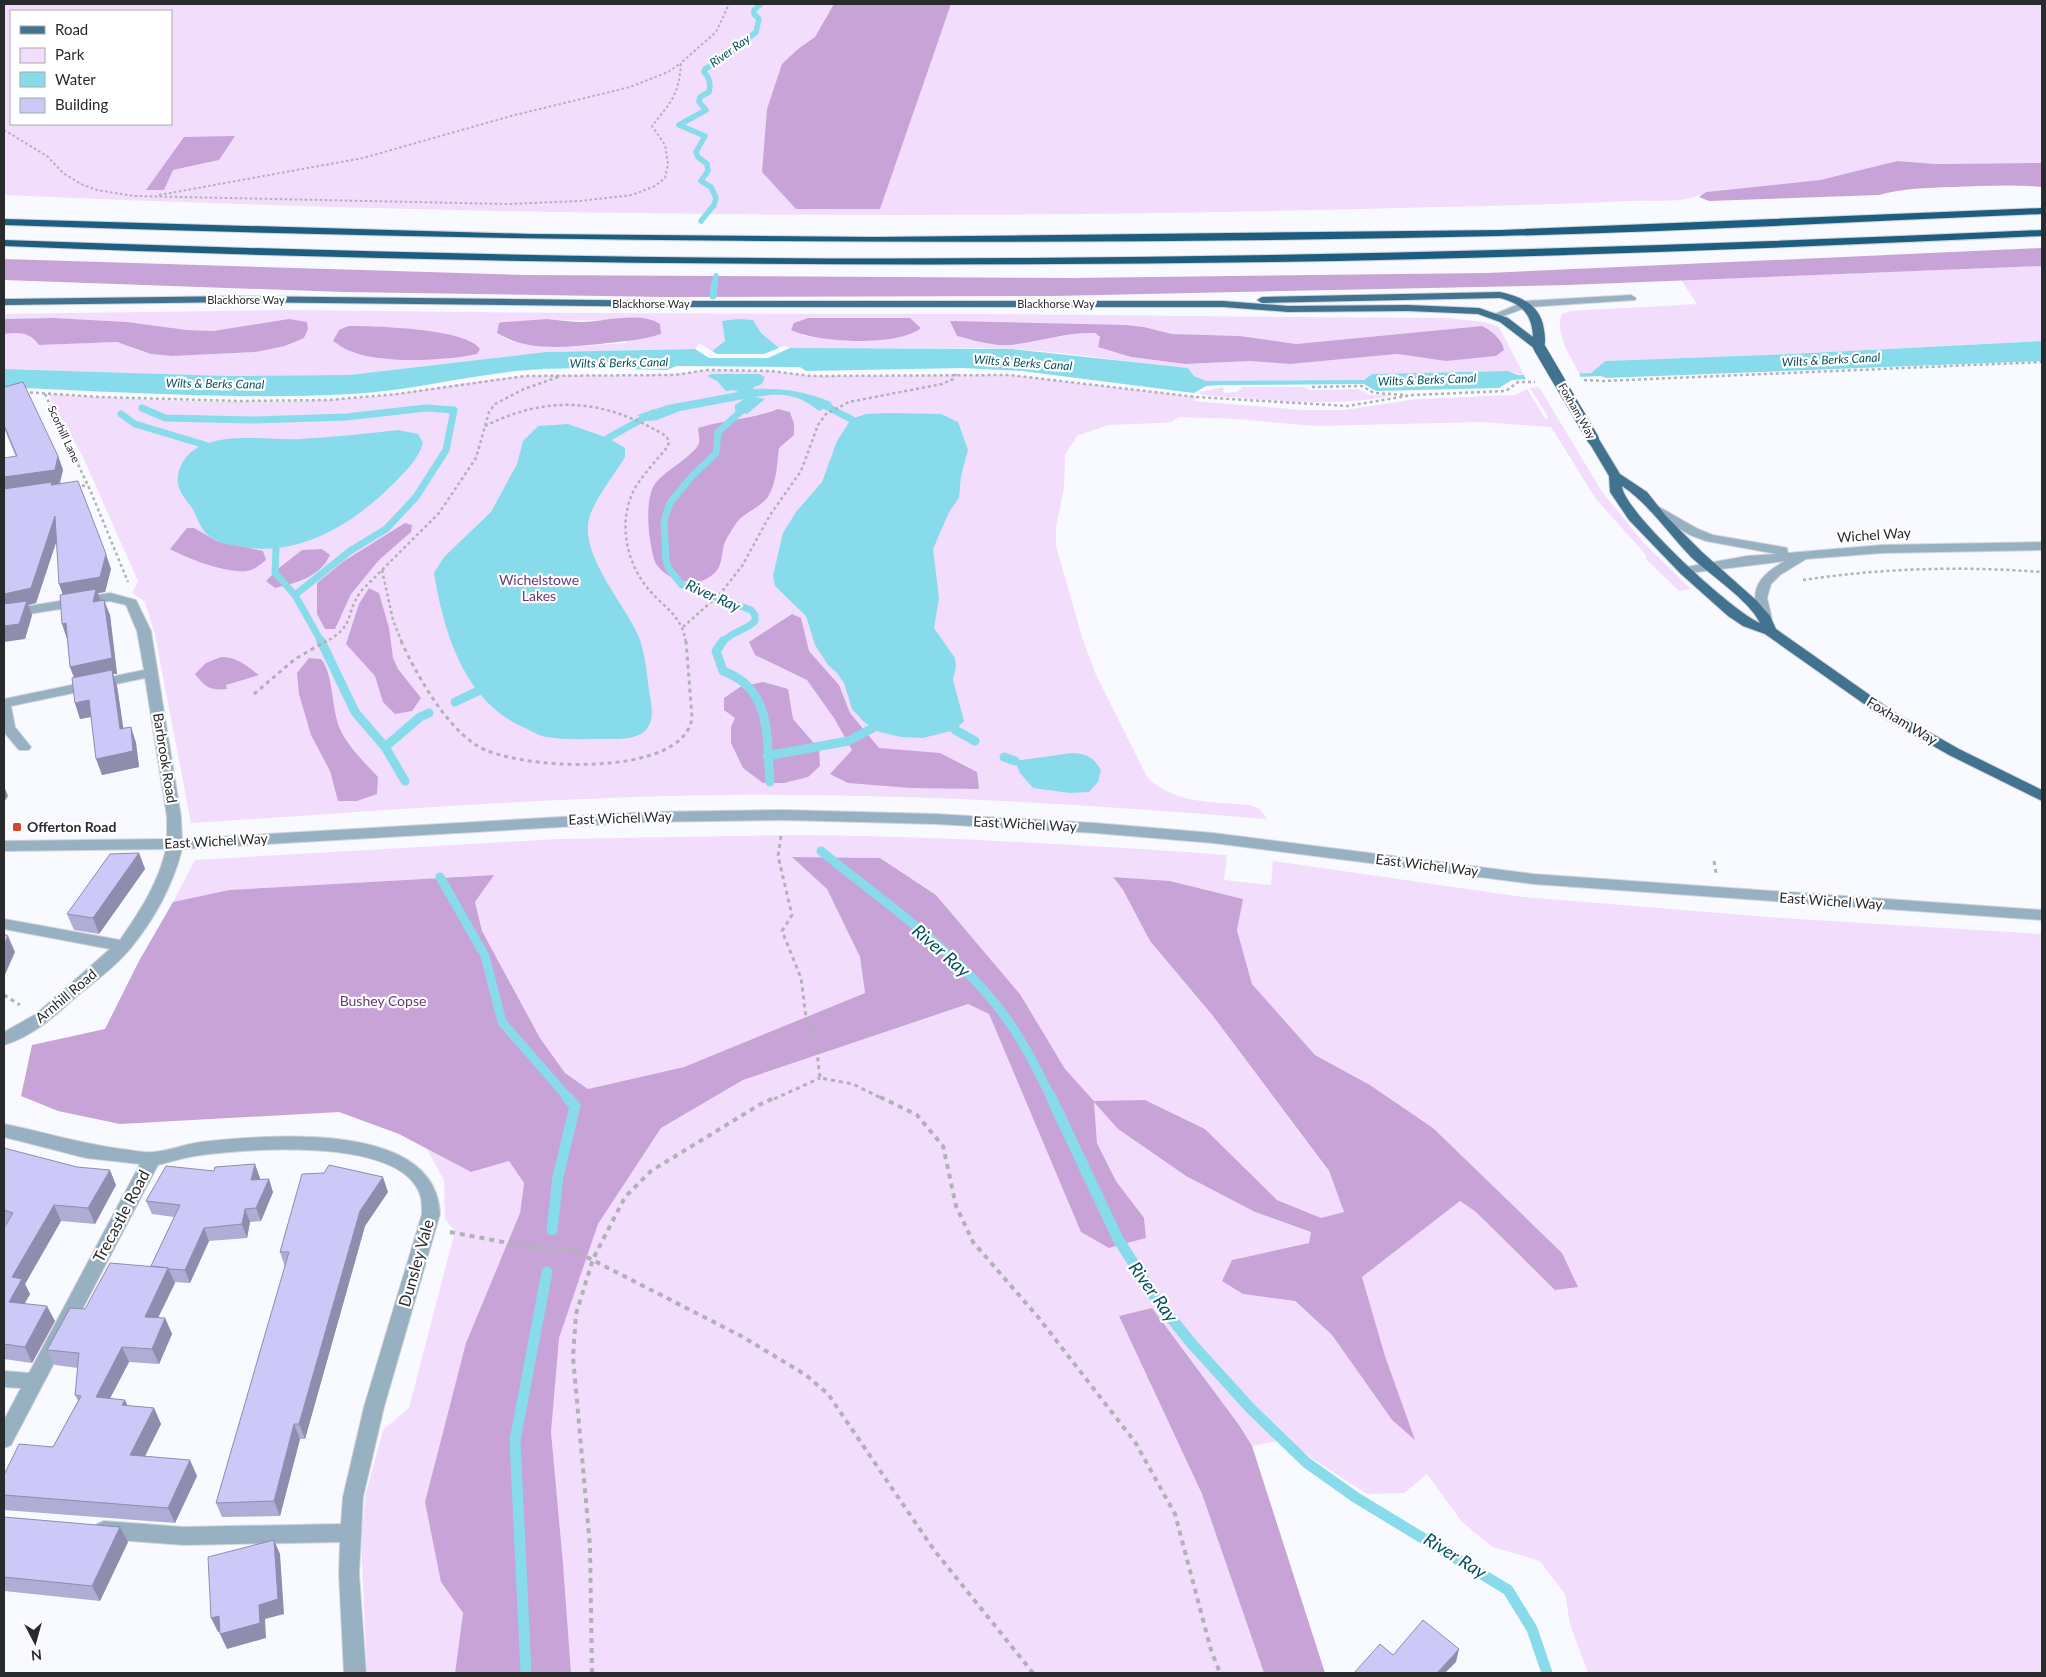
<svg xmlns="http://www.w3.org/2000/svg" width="2046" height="1677" viewBox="0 0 2046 1677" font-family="Lato,sans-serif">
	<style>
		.green { fill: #f3ddfc; fill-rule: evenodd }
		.forest { fill: #c8a3d8 }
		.water { fill: #87dbeb }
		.pier { fill: #f8faff }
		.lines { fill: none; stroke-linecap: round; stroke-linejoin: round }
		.stream-far3 { stroke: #87dbeb; stroke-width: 5.5 }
		.stream-far2 { stroke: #87dbeb; stroke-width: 7 }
		.stream-far1 { stroke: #87dbeb; stroke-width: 9 }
		.stream { stroke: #87dbeb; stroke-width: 11 }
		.minor-casing { stroke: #d3d5d9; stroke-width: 2 }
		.major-casing { stroke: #d3d5d9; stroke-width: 2 }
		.highway-casing { stroke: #d3d5d9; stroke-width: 2 }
		.path-far3 { stroke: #b0b2b6; stroke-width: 2; stroke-dasharray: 2.5 2.5; stroke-linecap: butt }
		.path-far2 { stroke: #b0b2b6; stroke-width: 2.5; stroke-dasharray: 3 3; stroke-linecap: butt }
		.path-far1 { stroke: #b0b2b6; stroke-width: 3; stroke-dasharray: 4 4; stroke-linecap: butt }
		.path { stroke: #b0b2b6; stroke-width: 4; stroke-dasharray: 5 5; stroke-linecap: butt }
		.minor { fill: #97b1c2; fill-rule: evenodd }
		.major { fill: #417391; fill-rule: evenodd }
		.highway { fill: #1d5d7f; fill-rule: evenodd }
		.major-bridge-casing { stroke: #d3d5d9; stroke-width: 13; stroke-linecap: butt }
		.major-bridge { stroke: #417391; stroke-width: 12 }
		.wall { fill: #afacd5 }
		.shaded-wall { fill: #8f8cae }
		.building { fill: #ccc8f8; stroke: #8f8cae }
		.poi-dot { fill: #d2482b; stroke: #fff; stroke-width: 2 }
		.labels { text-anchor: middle; stroke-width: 4.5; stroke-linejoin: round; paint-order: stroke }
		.far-street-label { font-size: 11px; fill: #292a2c; stroke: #fff }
		.far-water-label { font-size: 12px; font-style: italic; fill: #02515d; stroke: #fff }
		.street-label { font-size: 14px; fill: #292a2c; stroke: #fff }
		.park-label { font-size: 14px; fill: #663879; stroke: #fff }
		.poi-label { font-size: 14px; font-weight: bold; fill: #292a2c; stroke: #fff; text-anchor: start }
		.water-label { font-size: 15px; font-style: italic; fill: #02515d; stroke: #fff }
		.near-street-label { font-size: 16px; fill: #292a2c; stroke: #fff }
		.near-water-label { font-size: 18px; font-style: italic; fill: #02515d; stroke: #fff }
	</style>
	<rect width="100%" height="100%" fill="#f8faff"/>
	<g class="green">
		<path d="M4,4H2042V163L1936,164L1897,161L1820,180L1706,192C1686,204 1654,200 1631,201C1565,204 1499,206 1434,207C957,221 480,216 4,195ZM11,11H171V124H11ZM235,136L218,160L173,170Z"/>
		<path d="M2042,266V341L1791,354L1605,361L1591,373H1579C1571,358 1554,332 1562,314L1570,311L1697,304L1681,280Z"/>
		<path d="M283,310C504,313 724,314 945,314C1113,314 1280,318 1448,318L1484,322L1499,327L1524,375L1508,371L1372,374L1364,380L1206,381L1194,376L1188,368C1129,363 1070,352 1011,349C959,347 907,348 855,349C836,349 802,353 784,346L779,348L761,333L753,320L722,321L725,341L712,351L699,343L695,349H683L546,352L349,375L229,376L4,369V334C18,332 30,332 40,345L117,342L151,354L172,356L256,352L285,346L304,338L308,329L248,327L213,331L187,330L127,322L54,318L4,319V314ZM808,318H910L921,328L879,340L854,341L803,336ZM547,319C583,323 618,318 653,319L625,343L570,347L540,346L510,341L497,333L503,322ZM1062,325H1126L1144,327L1172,334L1240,336L1296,344L1482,326C1492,331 1502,339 1504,350L1446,361L1397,354L1290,364L1250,361L1185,364L1131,357L1098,347L1100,337L1095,333C1069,332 1045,340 1019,344C998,348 977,341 957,336ZM390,327C421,330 449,334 478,346L477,354L421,360Z"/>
		<path d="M707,370L771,371L811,376L1010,375L1196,397L1194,401L1303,410H1345L1417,399L1515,395L1527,389L1546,420L1548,417L1530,388L1539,387L1602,492L1644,543L1691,589L1679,591L1646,559V555L1596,499L1551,427L1483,422L1314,426L1238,419L1179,417L1171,422L1159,423L1108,425L1077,436L1065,455L1064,488L1056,527V546L1082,637L1096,675L1147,777C1173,804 1214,802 1250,805L1260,809L1267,819C1085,804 903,793 721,795C544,797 368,812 191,823L155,635L145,602L132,593L138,581L83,457L48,394C148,400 257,406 357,398C414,394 469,380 526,376C586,373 647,379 707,370Z"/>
		<path d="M1223,387L1224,393L1236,392L1243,387H1304L1310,390L1359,389L1369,395H1395C1331,409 1265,399 1201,395L1200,392Z"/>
		<path d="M796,835C940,836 1083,845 1227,855L1224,880L1271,885L1273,861L1523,897L1781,918L2042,934V1673H1588L1570,1624L1565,1594L1540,1561L1493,1547L1462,1522L1427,1474L1404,1493L1367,1494L1313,1459L1287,1439L1252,1446L1239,1425L1152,1309L1119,1316L1202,1494L1264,1673H571L563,1563L551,1432L558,1338L598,1224L661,1128L743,1080L968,1004L989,1014L1081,1231L1110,1248L1146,1238L1144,1218L1116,1181L1097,1143L1094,1102L1065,1069L1020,994L936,895L880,858L793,857L827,889L860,957L865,993L684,1067L588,1089L565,1073L540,1038L482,931L475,902L493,875L229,890L173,902L195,860L559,839ZM1113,877L1170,881L1242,899L1237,929L1252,984L1315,1055L1370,1085L1433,1128L1476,1212L1460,1201L1362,1277L1385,1356L1414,1439L1392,1420L1332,1335L1294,1301L1243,1294L1232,1260L1309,1243L1311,1232L1255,1212L1186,1176L1118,1129L1095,1102L1145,1100L1205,1129L1277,1200L1321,1219L1344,1212L1329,1172L1213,1016L1150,941L1123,890Z"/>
		<polygon points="426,1148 471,1172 509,1161 524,1183 520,1213 500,1264 441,1582 463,1613 455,1673 367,1673 361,1542 366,1493 383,1430 409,1408 455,1231 445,1219 444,1180"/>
	</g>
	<g class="forest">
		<polygon points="834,4 951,4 880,209 796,209 762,172 767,109 782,64 798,49 815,37"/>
		<polygon points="235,136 219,160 173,170 164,190 146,190 184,137"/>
		<path d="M1897,161L1936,164L2042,163V187C2012,184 1982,186 1952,187C1927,188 1903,188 1879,195L1709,201L1699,197L1706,192L1820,180Z"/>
		<polygon points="2042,248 2042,266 1568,285 1053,296 666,297 343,292 4,280 4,259 525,275 1073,278 1487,273"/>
		<path d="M54,318L127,322L187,330L213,331L289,319L307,322L308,329L304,338L285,346L256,352L172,356L151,354L117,342L39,345C30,332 18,332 4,334V319Z"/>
		<path d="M808,318H910L921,328C897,347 818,343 791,330L794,323Z"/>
		<path d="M547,319C559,320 571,322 583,322C604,321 643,311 660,324L661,334C640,341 621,341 600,344C566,347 527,352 497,333L499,323L503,322Z"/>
		<path d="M950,321L1126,325L1144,327L1172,334L1240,336L1296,344L1482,326C1492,331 1502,339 1504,350L1496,356L1446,361L1397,354L1290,364L1250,361L1185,364L1131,357L1098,347L1100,337L1095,333C1068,332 1045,340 1018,344C998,348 976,341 957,336Z"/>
		<path d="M348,326C373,326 466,328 480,349L477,354C444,361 381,364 350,351C344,349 338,344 333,341L339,330Z"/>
		<path d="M778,409L790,412L794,424V435L779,448C777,463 777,481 769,495C763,506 745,512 737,522C733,528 726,538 724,545C720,559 724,568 708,578C693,588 664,579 655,562C652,554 650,541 649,532C648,519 647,500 653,487C662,471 695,456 699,443C700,438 698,432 698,428C726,419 750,420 778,409Z"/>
		<polygon points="405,523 412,525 411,532 379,560 351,594 335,629 325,629 317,614 317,583 344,561"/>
		<path d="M187,528H194L217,541L263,551L266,560C262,563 258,567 253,569C236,578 186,558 170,549Z"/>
		<path d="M322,549L330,555C320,577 296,583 275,588L266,581L279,568L302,550Z"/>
		<polygon points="369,588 379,593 389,628 393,658 398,669 421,698 412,711 395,714 383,702 375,676 346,644 359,604"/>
		<polygon points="792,614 801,618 809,651 839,685 850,713 879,748 940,753 977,772 979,789 911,788 848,783 830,774 852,750 834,718 807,680 755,655 749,642"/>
		<path d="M221,657C237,657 247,666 259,675L226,685L227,689C210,691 205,687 195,674L206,663Z"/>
		<path d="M309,658L321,659C334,675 331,708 340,729C348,747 365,763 378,777L377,794L357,801H338L330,771L311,735L299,694L297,673Z"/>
		<polygon points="763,682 788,689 793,719 819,749 820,766 808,777 784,783 763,783 743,768 731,743 731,727 735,718 724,710 724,698 740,687"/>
		<polygon points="792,857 880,858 936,895 1020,994 1065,1069 1094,1101 1145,1100 1205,1129 1277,1200 1321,1218 1344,1212 1329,1171 1213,1016 1150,941 1123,890 1113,877 1170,881 1243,899 1237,930 1252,984 1315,1055 1370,1085 1433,1128 1562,1253 1578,1287 1555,1290 1476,1212 1460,1201 1362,1277 1385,1356 1415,1440 1392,1420 1332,1335 1295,1301 1243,1294 1222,1281 1232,1260 1309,1243 1311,1232 1255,1212 1186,1176 1118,1129 1094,1102 1097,1143 1116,1181 1144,1218 1146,1238 1109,1248 1081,1232 989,1014 968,1004 743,1080 661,1128 598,1224 559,1338 551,1432 563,1563 571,1673 455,1673 463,1613 441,1582 425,1502 466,1343 520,1213 524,1183 509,1161 471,1172 399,1134 339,1112 120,1124 58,1111 21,1096 32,1045 105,1029 139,961 173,902 229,890 494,875 475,902 482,931 540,1038 565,1073 588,1089 684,1067 865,993 860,957 827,889"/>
		<polygon points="1152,1308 1239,1425 1252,1446 1325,1673 1264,1673 1202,1494 1119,1316"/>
	</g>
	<g class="water">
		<polygon points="738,319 753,320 761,333 779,348 764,354 717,354 712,351 725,341 722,321"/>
		<path d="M2042,341V361L1606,378L1601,376L1512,380L1499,388L1376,391L1364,384L1219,385L1206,386L1194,393L1022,371L962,368L806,371L800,367L676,366L667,370C616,369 565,366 516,371C461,377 406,391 351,394C235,400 120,392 4,387V369L229,376L349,375L546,352L695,349L709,358H768L790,348L1012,349L1188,368L1194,376L1206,381L1364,380L1372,374L1508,371L1518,375L1591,373L1605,361L1791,354Z"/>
		<path d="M712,374H759L765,377L762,384L754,387L753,389C782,388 804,391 831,402L832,405L819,411C797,393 781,393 755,397L765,399L747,414L735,411V405L744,399L680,411L657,420L648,421L637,415L668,405L738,392L734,390L726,391L717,381L707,376Z"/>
		<polygon points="888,413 941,414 958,422 968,450 961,476 959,498 949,512 933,549 939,598 934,628 955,658 956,666 953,680 964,721 955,730 923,738 901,737 879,732 864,722 852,709 844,683 837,673 828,665 815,645 806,616 775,586 773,576 783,533 796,512 822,482 837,441 851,419 866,414"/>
		<path d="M568,424L608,438L625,448V457C615,474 593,501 589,519C580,555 624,603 638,635C645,652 647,673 649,690C651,703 655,716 648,727C640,741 614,739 599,739C582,739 563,740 546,737C539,736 532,731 525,728C464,702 444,633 434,573L444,557L491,512L517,464L523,441L538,426Z"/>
		<path d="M398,430L418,434L423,443C417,461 406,471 392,485C352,525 296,559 238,546C231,545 222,544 216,540C198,531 200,519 190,505C180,493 174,483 180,468C196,426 265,441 300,439C333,437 366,434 398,430Z"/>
		<path d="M1072,753C1086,753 1094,758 1101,770L1098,782L1089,792L1070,793L1033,788L1020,773L1015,761Z"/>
	</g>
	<polygon class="pier" points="1578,371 1582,380 1527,382 1523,373"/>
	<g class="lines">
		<g class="stream-far3">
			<path d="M701,221L714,205L716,198L711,187L701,181L708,171L707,164L698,157L696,152L705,136L679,125L706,110L699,102L700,97L709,92C711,84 710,78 704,72L705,69L723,59L756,32L759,19L754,14V10L761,4"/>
			<polyline points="715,283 716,276"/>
		</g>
		<g class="stream-far2">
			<polyline points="713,296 715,282"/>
			<polyline points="820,403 851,419"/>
			<polyline points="142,408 165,418 252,420 346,417 426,408 454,410 446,450 416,497 386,529 350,551 295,595"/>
			<polyline points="121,414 135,424 205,445"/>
			<polyline points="608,438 653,413"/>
			<polyline points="276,549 275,573 295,595 322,643"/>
			<path d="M722,643C730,632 745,631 755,621V615L751,610L682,585L669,569L666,561L664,521L670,503L692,476L716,453L718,432L748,405"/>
		</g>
		<g class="stream-far1">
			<polyline points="321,641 355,712 385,747 405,781"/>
			<path d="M723,641L716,651L723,671C773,689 766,738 770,782"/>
			<polyline points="455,702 478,691"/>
			<polyline points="955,730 975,741"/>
			<polyline points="385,747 420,717 429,713"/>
			<polyline points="767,756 848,741 873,728"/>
			<polyline points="1004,757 1015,761"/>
			<path d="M821,851C881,900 949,945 998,1007C1020,1035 1036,1067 1052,1099"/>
			<polyline points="440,877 485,956 502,1022 569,1099"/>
		</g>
		<g class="stream">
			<polyline points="1051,1097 1118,1239 1159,1303 1192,1344 1251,1409 1307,1463 1355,1497 1508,1590 1532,1629 1547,1673"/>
			<polyline points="552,1230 558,1177 575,1106 567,1097"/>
			<polyline points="526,1673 515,1440 547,1272"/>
		</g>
		<defs>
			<g id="minor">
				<polygon points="1631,295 1636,298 1635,300 1528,307 1495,319 1490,316 1526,301"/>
				<path d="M1654,504L1698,529L1713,535L1783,547L1787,548L1788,553L1882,545L2042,542V550L1882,553L1806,559L1780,575L1771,584L1767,598L1772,619L1765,623L1758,619C1750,588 1758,576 1785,561L1681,574L1680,571L1681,568L1686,567L1747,556L1777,554L1706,541L1690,535L1650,511L1648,508L1650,505Z"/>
				<path d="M110,593L136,600L151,631L181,817L182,839L648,812L784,810L936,814L1095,823L1213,833L1533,874L2042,910V920L1533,884L1213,843L1095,833L936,824L784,820L648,822L182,849C173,885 154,920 130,949C115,967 94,982 76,997C54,1017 33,1036 4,1045V1032L36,1014L110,949L4,929V919L120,940C140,911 158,884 166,849L4,851V841L167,839V817L145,678L11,706L15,727L31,747L29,750H19L4,732V699L144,670L137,631L126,605L110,601L4,618V610Z"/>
				<path d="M4,1124C44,1132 82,1144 122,1149C132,1150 143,1153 153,1152C169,1151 185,1144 201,1142C265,1135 437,1119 440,1214L384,1407L363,1497L359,1574L366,1673H344L339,1574L340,1542L184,1545L104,1539L97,1536L94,1530L97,1524L104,1521L184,1527L341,1524L343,1497L364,1407L422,1214C422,1205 422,1196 417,1188C388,1137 245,1149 195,1156C182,1158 170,1162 158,1165L11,1445L4,1448V1420L21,1388L4,1387V1371L29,1373L140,1164L86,1158L4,1137Z"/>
			</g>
			<g id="major">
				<path d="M1500,292C1522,297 1541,305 1544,330C1545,336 1546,344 1543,349H1535L1500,322L1478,314L1408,311L1288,312L1223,307H677L242,302L4,305V299L242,296L677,301H1223L1288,306L1408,305L1479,308L1508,318L1533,337C1532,314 1522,304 1500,298L1262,303L1257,300L1262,297Z"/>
				<path d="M1593,435L1597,436L1620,474L1647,492L1666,516L1702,552L1757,601L1770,616L1776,629L1894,712L1959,749L2042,790V801L1949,755L1884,718L1765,634L1743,626L1728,616L1681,574L1629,520L1610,492L1609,476L1587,439ZM1622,486C1649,504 1668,533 1691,557C1710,575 1749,600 1760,623C1734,613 1623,511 1622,486Z"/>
			</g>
			<g id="highway">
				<path d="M2042,208V214C1861,221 1680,232 1499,236C1001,247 502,242 4,225V219L532,234L874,237L1502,230Z"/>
				<path d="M2042,230V236C1786,248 1530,258 1274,262C851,268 427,263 4,246V240C345,252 687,261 1028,258C1366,256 1704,245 2042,230Z"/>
			</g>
		</defs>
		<use href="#minor" class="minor-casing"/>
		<use href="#major" class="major-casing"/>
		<use href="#highway" class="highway-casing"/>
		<g class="path-far3">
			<path d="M4,130L47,156L63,173L81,184L97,190L134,196L508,204L580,201L632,195L655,186L665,178L668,164L665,145L652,126C671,102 679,95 681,63L716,32L729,4"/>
			<polyline points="159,195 363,158 511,116 630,87 668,72 681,63"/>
		</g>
		<g class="path-far2">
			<polyline points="1584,380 1604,381 2042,362"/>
			<polyline points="1312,387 1362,386 1374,393 1407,395"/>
			<polyline points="24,392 100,397 239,401 329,400 397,394 525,376 675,375 707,370 771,371 811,376 1010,375 1196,397 1347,406 1412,395 1506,391 1518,382 1535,382"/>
			<polyline points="45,394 91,492 128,582"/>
			<path d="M485,426C549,394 605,399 666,436L669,441L668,446C657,460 644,473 635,488C617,521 626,564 650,591C667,610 682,616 686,643"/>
			<polyline points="76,487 88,485"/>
			<polyline points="382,570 393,620 402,643"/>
			<path d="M1803,580C1883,568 1962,566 2042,572"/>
			<polyline points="683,627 720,594 742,566 770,515 801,471 818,425 826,414 849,402 942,384 953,379 956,374"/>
			<path d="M324,643C357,624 343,618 361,591L439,513L476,458L489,412L495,404L524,389L561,376"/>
		</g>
		<g class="path-far1">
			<path d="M401,641C417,675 444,724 476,745C515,771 686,779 692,717L686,641"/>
			<polyline points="254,694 295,659 326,641"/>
			<polyline points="781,836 778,856 792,915 782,931 801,978 806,1017 816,1043 820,1078 853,1084 883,1099"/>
			<polyline points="1714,861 1716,873"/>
			<polyline points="4,995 20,1005"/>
			<polyline points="774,1099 820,1078"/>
		</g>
		<g class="path">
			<polyline points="880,1097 917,1115 943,1146 956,1206 973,1242 1038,1317 1135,1442 1175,1514 1211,1650 1220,1673"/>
			<polyline points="450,1232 530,1247 573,1250 743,1337 806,1375 828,1394 934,1550 1033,1673"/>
			<polyline points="592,1673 590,1546 573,1357 576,1314 593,1259 625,1197 651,1171 759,1105 776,1097"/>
		</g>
		<use href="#minor" class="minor"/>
		<use href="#major" class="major"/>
		<use href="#highway" class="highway"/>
		<defs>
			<polyline id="major-bridge" points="1539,347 1593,439"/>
		</defs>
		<use href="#major-bridge" class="major-bridge-casing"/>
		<use href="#major-bridge" class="major-bridge"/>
	</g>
	<g class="wall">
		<polygon points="4,387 58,456 63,470 60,484 111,569 105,592 98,593 100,600 110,615 117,674 113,674 117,686 123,728 131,727 136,743 139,767 102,775 91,717 80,719 75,703 74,678 70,667 63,594 56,541 36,603 28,605 32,615 25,639 16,457 4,428"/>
		<polygon points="139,853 145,869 99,934 74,930 67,914"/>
		<polygon points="4,1148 116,1185 95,1224 61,1221 25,1284 30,1294 25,1303 55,1321 32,1363 4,1359 4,1228 6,1224 4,1224"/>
		<polygon points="260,1178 259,1180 273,1192 261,1221 250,1222 247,1238 209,1241 190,1283 174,1282 175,1283 158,1318 165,1318 172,1334 159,1364 129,1362 110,1398 128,1406 154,1408 161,1424 145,1456 197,1476 175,1523 4,1510 4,1475 53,1447 78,1401 75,1395 78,1368 55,1365 47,1350 85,1309 151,1266 174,1217 152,1214 146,1201"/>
		<polygon points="388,1192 365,1226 305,1439 300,1439 280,1516 222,1517 216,1503 285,1267 280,1252"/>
		<polygon points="4,1517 128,1542 100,1601 4,1591"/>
	</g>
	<g class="shaded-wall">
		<polygon points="58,456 63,470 59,484 4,492 4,477"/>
		<polygon points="55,516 60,531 36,603 28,605 32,615 25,639 4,642 4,594"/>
		<polygon points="106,554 111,569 105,592 98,593 102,604 64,598 59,584"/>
		<polygon points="104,600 110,615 117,674 113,674 117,686 126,745 76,682 70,667"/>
		<polygon points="66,623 72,638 67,639 62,624"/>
		<polygon points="89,700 95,716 80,719 75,703"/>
		<polygon points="131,727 136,743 139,767 102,775 96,759"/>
		<polygon points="4,786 8,796 4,802"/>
		<polygon points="139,853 145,869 99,934 93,918"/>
		<polygon points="8,936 15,952 4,977 4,945"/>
		<polygon points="255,1164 260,1178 256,1194 251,1180"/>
		<polygon points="110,1170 116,1185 95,1224 88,1208"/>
		<polygon points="383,1177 388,1192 365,1226 305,1439 299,1424 360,1211"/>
		<polygon points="269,1179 273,1192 261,1221 256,1208"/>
		<polygon points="54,1205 61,1221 25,1284 30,1294 17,1317 9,1302 12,1277"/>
		<polygon points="245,1209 250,1222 247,1238 242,1224"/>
		<polygon points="204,1228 209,1241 190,1283 185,1270"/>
		<polygon points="168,1268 175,1283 151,1332 145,1317"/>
		<polygon points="47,1306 55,1321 32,1363 25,1347"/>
		<polygon points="165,1318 172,1334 159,1364 152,1349"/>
		<polygon points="122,1347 129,1362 103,1412 96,1397"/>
		<polygon points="125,1400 132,1415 122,1405"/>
		<polygon points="154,1408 161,1424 138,1470 130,1455"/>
		<polygon points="294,1424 300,1439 280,1516 274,1501"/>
		<polygon points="190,1460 197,1476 175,1523 168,1508"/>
		<polygon points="120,1527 128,1542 100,1601 92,1586"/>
		<polygon points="274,1540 280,1554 284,1614 265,1619 266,1638 227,1649 220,1634 259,1605"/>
		<polygon points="219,1616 226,1630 218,1632 211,1618"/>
		<polygon points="1459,1649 1456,1662 1445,1673 1437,1673"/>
	</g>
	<g class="building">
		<polygon points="23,382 58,456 55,470 4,477 4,458 17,456 4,425 4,387"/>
		<polygon points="78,481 106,554 100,577 59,584 55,516 31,588 4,594 4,489 52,482 51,485"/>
		<polygon points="96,589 93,602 104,600 112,658 70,667 66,623 62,624 60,595"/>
		<polygon points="27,601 19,624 4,626 4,604"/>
		<polygon points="112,670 120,729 131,727 133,751 96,759 89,700 75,703 72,678"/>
		<polygon points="139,853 93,918 67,914 110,854"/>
		<polygon points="4,934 8,936 4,945"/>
		<polygon points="4,1148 77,1167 110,1170 88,1208 54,1205 12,1277 22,1279 9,1302 47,1306 25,1347 4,1344 4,1228 13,1213 4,1210"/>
		<polygon points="255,1164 251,1180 269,1179 256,1208 245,1209 242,1224 204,1228 185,1270 169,1269 168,1268 151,1266 180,1205 146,1201 166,1166 214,1171 215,1167"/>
		<polygon points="329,1165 383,1177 360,1211 299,1424 294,1424 274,1501 216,1503 289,1252 280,1252 302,1174 324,1173"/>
		<polygon points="110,1263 168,1268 145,1317 165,1318 152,1349 122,1347 96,1397 125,1400 122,1405 154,1408 130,1455 190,1460 168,1508 4,1495 4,1475 19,1444 53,1447 81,1396 75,1395 79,1353 47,1350 70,1308 85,1309"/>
		<polygon points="4,1517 120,1527 92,1586 4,1577"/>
		<polygon points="274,1540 278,1599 259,1605 260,1623 220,1634 219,1616 211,1618 208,1557"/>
		<polygon points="1423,1620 1459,1649 1437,1673 1354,1673 1380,1644 1393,1655"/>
	</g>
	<rect class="poi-dot" x="12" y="822" width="10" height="10" rx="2.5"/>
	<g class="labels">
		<g class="far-street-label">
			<text x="246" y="304">Blackhorse Way</text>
			<text x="651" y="308">Blackhorse Way</text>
			<text x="1056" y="308">Blackhorse Way</text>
			<text transform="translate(1577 411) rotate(60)" y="4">Foxham Way</text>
			<text transform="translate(64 434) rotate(65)" y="4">Scorhill Lane</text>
		</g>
		<g class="far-water-label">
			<text transform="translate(730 51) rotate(-36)" y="4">River Ray</text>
			<text transform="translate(1831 360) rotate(-3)" y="4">Wilts &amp; Berks Canal</text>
			<text transform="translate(619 363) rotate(-1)" y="4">Wilts &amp; Berks Canal</text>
			<text transform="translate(1023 363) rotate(4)" y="4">Wilts &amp; Berks Canal</text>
			<text transform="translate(1427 380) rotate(-2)" y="4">Wilts &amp; Berks Canal</text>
			<text transform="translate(215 384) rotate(1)" y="4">Wilts &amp; Berks Canal</text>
		</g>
		<g class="street-label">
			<text transform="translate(1874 535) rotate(-4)" y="5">Wichel Way</text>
			<text transform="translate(1902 721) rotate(31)" y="5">Foxham Way</text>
			<text transform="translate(165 758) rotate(81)" y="5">Barbrook Road</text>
			<text transform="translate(620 818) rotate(-2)" y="5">East Wichel Way</text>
			<text transform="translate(1025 824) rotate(3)" y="5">East Wichel Way</text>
			<text transform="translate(216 841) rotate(-3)" y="5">East Wichel Way</text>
			<text transform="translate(1427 865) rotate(7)" y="5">East Wichel Way</text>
			<text transform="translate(1831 901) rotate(4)" y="5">East Wichel Way</text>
			<text transform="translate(66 996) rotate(-40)" y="5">Arnhill Road</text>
		</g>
		<g class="park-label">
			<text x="539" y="585">Wichelstowe<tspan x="539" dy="16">Lakes</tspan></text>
			<text x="383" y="1006">Bushey Copse</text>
		</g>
		<g class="poi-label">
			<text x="27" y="832">Offerton Road</text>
		</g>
		<g class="water-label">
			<text transform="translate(713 596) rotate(24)" y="5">River Ray</text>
		</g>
		<g class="near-street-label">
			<text transform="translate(121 1216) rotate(-62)" y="6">Trecastle Road</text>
			<text transform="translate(416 1263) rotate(-74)" y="6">Dunsley Vale</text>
		</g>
		<g class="near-water-label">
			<text transform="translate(941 951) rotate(41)" y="6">River Ray</text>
			<text transform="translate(1153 1292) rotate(54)" y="6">River Ray</text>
			<text transform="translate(1455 1556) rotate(32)" y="6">River Ray</text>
		</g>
	</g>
	<rect width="2046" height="1677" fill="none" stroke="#292a2c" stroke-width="10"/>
	<rect x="10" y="10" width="162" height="115" fill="#ffffff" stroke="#a9aaab"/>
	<rect x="20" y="26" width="25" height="8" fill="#417391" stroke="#a9aaab"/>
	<text x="55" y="35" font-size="15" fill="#292a2c">Road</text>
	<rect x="20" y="48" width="25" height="15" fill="#f3ddfc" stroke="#a9aaab"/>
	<text x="55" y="60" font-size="15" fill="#292a2c">Park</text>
	<rect x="20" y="72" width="25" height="15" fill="#87dbeb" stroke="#a9aaab"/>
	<text x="55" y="85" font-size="15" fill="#292a2c">Water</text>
	<rect x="20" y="98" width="25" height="15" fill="#ccc8f8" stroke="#a9aaab"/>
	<text x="55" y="110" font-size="15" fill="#292a2c">Building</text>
	<g transform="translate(35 1642) rotate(174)" stroke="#ffffff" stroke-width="4" paint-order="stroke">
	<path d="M0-4L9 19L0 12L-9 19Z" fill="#292a2c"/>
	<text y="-8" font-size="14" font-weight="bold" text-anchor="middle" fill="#292a2c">N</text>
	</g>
</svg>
